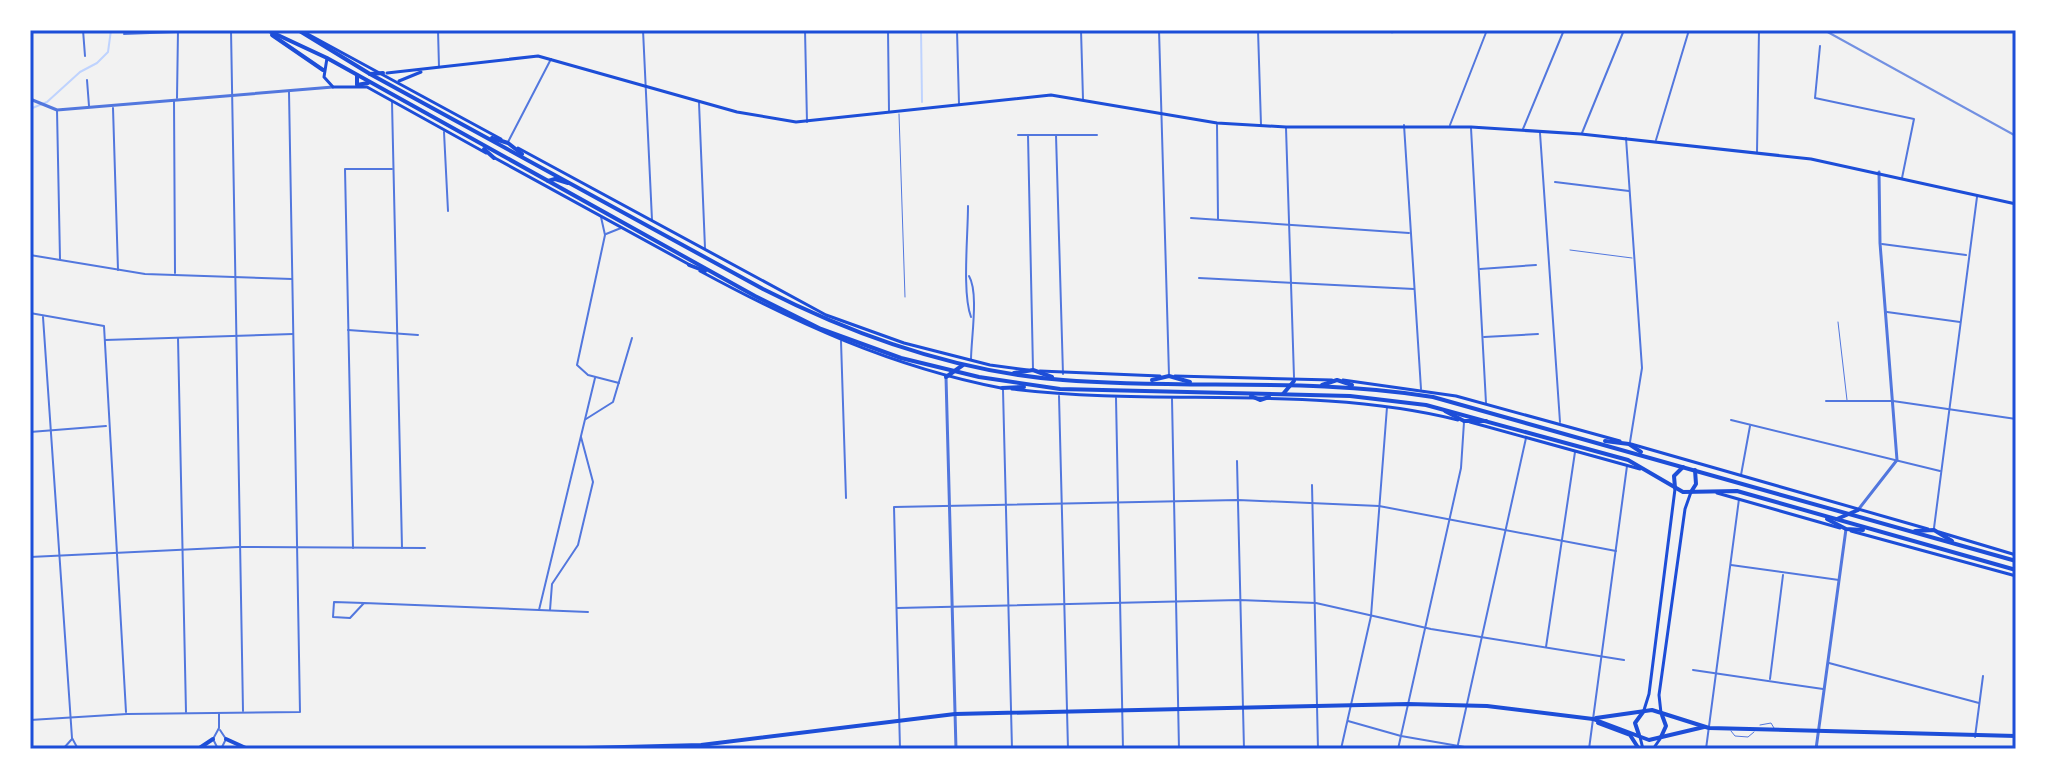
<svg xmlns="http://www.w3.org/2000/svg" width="2046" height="779" viewBox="0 0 2046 779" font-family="Poppins,sans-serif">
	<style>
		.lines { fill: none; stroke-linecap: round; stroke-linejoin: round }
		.stream { stroke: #bfd3fe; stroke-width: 2 }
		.service { stroke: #5277de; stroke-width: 1 }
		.minor { stroke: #5277de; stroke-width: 2 }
		.tertiary { stroke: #5277de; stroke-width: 3 }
		.secondary { stroke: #1d4ed8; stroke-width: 3 }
		.trunk { stroke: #1d4ed8; stroke-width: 4 }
		.rail { stroke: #7290e2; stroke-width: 2 }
		.neatline { fill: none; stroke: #1d4ed8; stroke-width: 3 }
	</style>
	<rect width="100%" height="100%" fill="#f2f2f2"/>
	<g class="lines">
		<g class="stream">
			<polyline points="921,30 922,102"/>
			<polyline points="1392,33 1395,30"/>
			<polyline points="30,109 47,102 80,72 97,63 108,52 111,30"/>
		</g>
		<g class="service">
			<polyline points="899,114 905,297"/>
			<polyline points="1570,250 1632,258"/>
			<polyline points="1838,322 1847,400"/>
			<polyline points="1760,725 1771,723 1774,728"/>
			<polyline points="1731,731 1735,736 1748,737 1754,732"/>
		</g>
		<g class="minor">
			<polyline points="83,30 85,56"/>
			<polyline points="231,30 243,711"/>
			<polyline points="438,30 439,67"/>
			<polyline points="643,30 652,220"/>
			<polyline points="805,30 807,122"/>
			<polyline points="888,30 889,111"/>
			<polyline points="957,30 959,104"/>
			<polyline points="1081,30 1083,99"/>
			<polyline points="1159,30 1169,375"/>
			<polyline points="1258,30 1261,125"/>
			<polyline points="124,34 176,32"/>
			<polyline points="1820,46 1815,98 1914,119 1902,178"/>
			<polyline points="87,80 89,106"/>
			<polyline points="177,98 178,30"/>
			<polyline points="174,100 175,273"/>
			<polyline points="392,102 402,548"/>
			<polyline points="699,103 705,248"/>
			<polyline points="113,108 118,270"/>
			<polyline points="57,110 60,259"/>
			<polyline points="1217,125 1218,219"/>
			<polyline points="1404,125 1421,389"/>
			<polyline points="1450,125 1487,30"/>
			<polyline points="1286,128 1294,377"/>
			<polyline points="1471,128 1486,403"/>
			<polyline points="1523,129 1564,30"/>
			<polyline points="444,132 448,211"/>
			<polyline points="1540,133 1560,422"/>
			<polyline points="1582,133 1624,30"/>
			<polyline points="1018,135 1097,135"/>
			<polyline points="1028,135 1033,369"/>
			<polyline points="1056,135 1063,374"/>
			<polyline points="1626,138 1642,368 1630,442"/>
			<polyline points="1656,140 1689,30"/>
			<polyline points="508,142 551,59"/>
			<polyline points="1757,152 1759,30"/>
			<polyline points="1555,182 1629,191"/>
			<path d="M968,206C968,236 962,293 971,317"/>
			<polyline points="601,217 605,235 577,365 588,375 619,383"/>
			<polyline points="1191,218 1409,233"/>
			<polyline points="606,234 621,228"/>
			<polyline points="1882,244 1966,255"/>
			<polyline points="30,255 145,274 292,279"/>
			<polyline points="1480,269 1536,265"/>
			<path d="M969,276C979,293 971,339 971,360"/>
			<polyline points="1199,278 1414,289"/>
			<polyline points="1887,312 1960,322"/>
			<polyline points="30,313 104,326 126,712"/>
			<polyline points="43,317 72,738 78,749"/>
			<polyline points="348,330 418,335"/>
			<polyline points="1484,337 1538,334"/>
			<polyline points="178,338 186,712"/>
			<polyline points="105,340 293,334"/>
			<polyline points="841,341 846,498"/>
			<polyline points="1003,390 1012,749"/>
			<polyline points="1059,396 1068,749"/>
			<polyline points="1116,398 1123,749"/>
			<polyline points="1172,399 1179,749"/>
			<polyline points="1826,401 1893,401 2016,419"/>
			<polyline points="586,419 613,402 632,338"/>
			<polyline points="1731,420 1940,471"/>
			<polyline points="30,432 106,426"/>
			<polyline points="1237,461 1244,749"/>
			<polyline points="1741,475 1750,426"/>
			<polyline points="1312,485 1318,749"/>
			<polyline points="1934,528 1977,197"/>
			<polyline points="353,548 345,169 392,169"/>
			<polyline points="30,557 239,547 425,548"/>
			<polyline points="1731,565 1839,580"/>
			<polyline points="364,603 350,618 333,617 334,602 364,603 588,612"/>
			<polyline points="897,608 1239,600 1316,603 1431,629 1624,660"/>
			<polyline points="539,610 595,378"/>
			<polyline points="550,610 552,584 578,545 593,482 581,437"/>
			<polyline points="1546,647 1575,452"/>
			<polyline points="1829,663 1979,703"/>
			<polyline points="1693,670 1823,689"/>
			<polyline points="1770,679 1783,575"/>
			<polyline points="30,720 127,714 300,712 289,92"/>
			<polyline points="1348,721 1401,736 1476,749"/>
			<polyline points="220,730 226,739 221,749"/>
			<polyline points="1975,737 1983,676"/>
			<polyline points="63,749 72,739"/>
			<polyline points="218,749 213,739 219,728 219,714"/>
			<polyline points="900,749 894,507 1238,500 1379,506 1616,551"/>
			<polyline points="1341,749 1371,616 1387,407"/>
			<polyline points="1398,749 1461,468 1464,422"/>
			<polyline points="1457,749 1526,438"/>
			<polyline points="1589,749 1627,466"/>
			<polyline points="1706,749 1739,499"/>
		</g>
		<g class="tertiary">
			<polyline points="30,99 57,110 333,87"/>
			<polyline points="946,377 956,749"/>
			<polyline points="1858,510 1897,460 1880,243 1879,172"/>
			<polyline points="1816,749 1846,529"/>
		</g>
		<g class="secondary">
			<polyline points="304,32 501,139"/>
			<polyline points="327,58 324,77 333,87 367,87 486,153"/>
			<polyline points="387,73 538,56 737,112 796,122 1051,95 1217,123 1286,127 1471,127 1581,134 1811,159 2016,204"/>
			<polyline points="399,81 421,72"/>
			<polyline points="518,148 826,315 904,343 990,365 1028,370"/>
			<polyline points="493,157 690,265"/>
			<path d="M700,271C796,323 892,367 1001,388"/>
			<polyline points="1040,371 1160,376"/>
			<polyline points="1175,376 1332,380"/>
			<polyline points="1343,380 1456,396 1620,441"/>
			<path d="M1012,389C1159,407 1315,384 1458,420"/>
			<polyline points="1470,422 1640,469"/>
			<polyline points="1631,444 1928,529"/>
			<polyline points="1717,493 1840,528"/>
			<polyline points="1851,531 2016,576"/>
			<polyline points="1939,532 2016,555"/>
			<polyline points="1644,710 1649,694 1675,489"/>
			<polyline points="1661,713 1659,695 1685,509 1691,492"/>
			<polyline points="1640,737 1643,749"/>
			<polyline points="1653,749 1660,739"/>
		</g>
		<g class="trunk">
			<polyline points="267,30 327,58 755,296 821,329 901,358 979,377 1060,389 1350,396 1426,405 1628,460 1683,492 1737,491 2016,570"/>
			<path d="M298,30L370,74L763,289C857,337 957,372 1063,380C1186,390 1311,377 1433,397L2016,561"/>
			<polyline points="272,35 323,70"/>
			<polyline points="370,74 383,73"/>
			<polyline points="357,76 357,85 368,83"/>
			<polyline points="492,138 508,143 522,154"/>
			<polyline points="484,149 494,158"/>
			<polyline points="548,181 555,179 568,183"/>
			<polyline points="689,265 705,271"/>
			<polyline points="1014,373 1033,370 1052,377"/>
			<polyline points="946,377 963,365"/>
			<polyline points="1152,380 1169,376 1190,382"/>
			<polyline points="1322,385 1337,380 1352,385"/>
			<polyline points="1002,388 1024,387"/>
			<polyline points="1283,394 1294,381"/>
			<polyline points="1251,396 1260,400 1269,397"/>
			<polyline points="1445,411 1464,421 1486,421"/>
			<polyline points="1605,441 1629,444 1641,452"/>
			<polyline points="1675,488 1674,476 1683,467"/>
			<polyline points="1691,492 1696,484 1695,470"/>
			<polyline points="1827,519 1846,529 1863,530"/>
			<polyline points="1837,519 1858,510"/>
			<polyline points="1915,531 1934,530 1952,541"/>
			<polyline points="1596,718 1652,710 1709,728 2016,736"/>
			<polyline points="1598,723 1630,735 1639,749"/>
			<polyline points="1639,735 1635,723 1643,712"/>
			<polyline points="1661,737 1666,726 1662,715"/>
			<polyline points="226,739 248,749"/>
			<polyline points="198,749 213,739"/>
			<polyline points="547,749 701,745 955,714 1408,704 1487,706 1593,719 1649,740 1704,727"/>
		</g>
		<polyline class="rail" points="1824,30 2016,136"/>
	</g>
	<rect width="2046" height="779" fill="none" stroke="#ffffff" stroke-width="64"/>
	<rect x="32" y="32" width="1982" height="715" class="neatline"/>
</svg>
